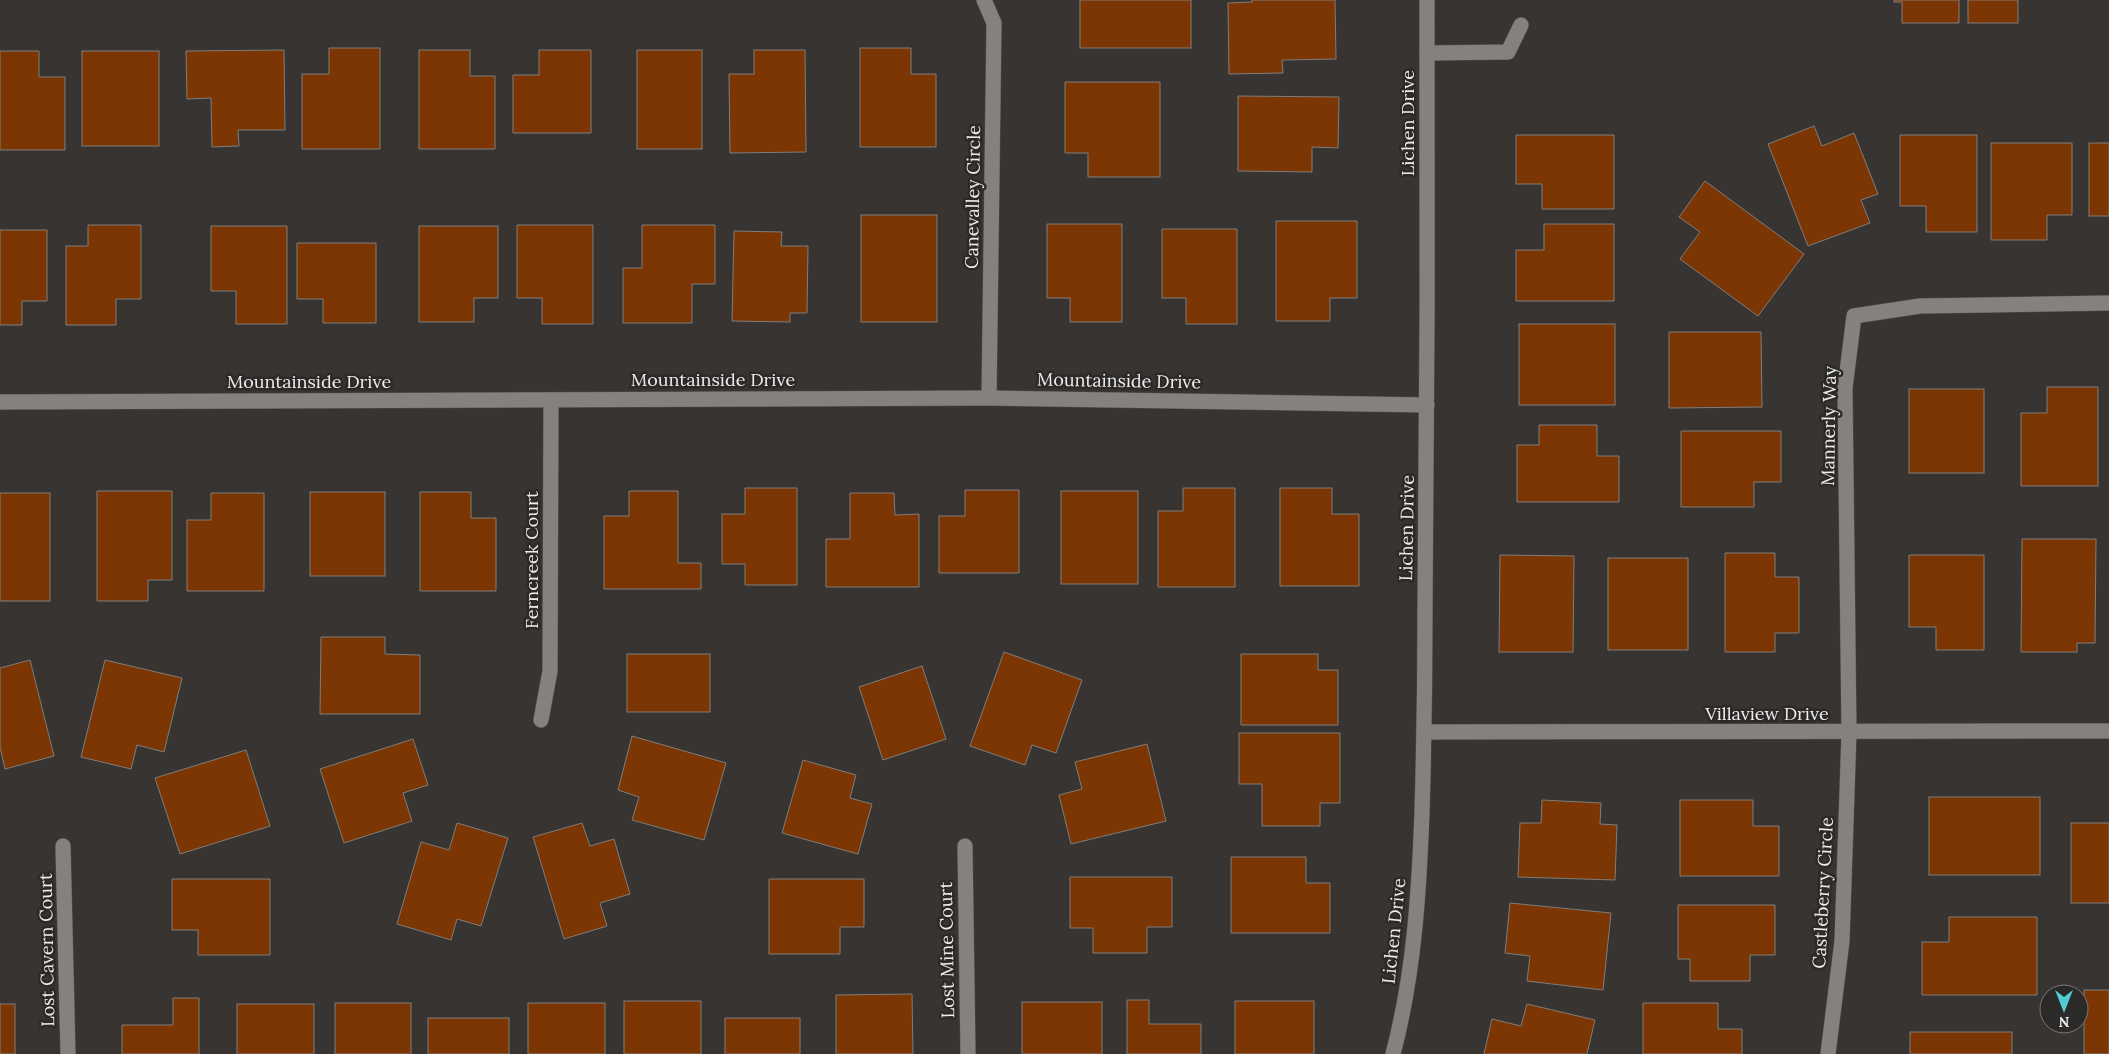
<svg xmlns="http://www.w3.org/2000/svg" width="2109" height="1054" viewBox="0 0 2109 1054" font-family="Lora,serif">
	<style>
		.building { fill: #7b3603; stroke: #807d7b }
		.lines { fill: none; stroke-linecap: round; stroke-linejoin: round }
		.minor-casing { stroke: #545150; stroke-width: 16 }
		.minor { stroke: #84817f; stroke-width: 15 }
		.labels { text-anchor: middle; stroke-width: 5; stroke-linejoin: round; paint-order: stroke }
		.street-label { font-size: 18px; fill: #eeeceb; stroke: #2c2a28 }
	</style>
	<rect width="100%" height="100%" fill="#373432"/>
	<g class="building">
		<rect x="1080" y="0" width="111" height="48"/>
		<polygon points="1252,0 1335,0 1336,59 1282,60 1283,73 1229,74 1228,3 1252,2"/>
		<polygon points="1894,0 1959,0 1959,23 1902,23 1902,2 1894,2"/>
		<rect x="1968" y="0" width="50" height="23"/>
		<polygon points="329,48 380,48 380,149 302,149 302,74 329,74"/>
		<polygon points="860,48 911,48 911,74 936,74 936,147 860,147"/>
		<polygon points="284,50 285,130 238,130 239,146 212,147 211,98 187,99 186,51"/>
		<polygon points="419,50 470,50 470,76 495,76 495,149 419,149"/>
		<polygon points="539,50 591,50 591,133 513,133 513,75 539,75"/>
		<rect x="637" y="50" width="65" height="99"/>
		<polygon points="754,50 805,50 806,152 730,153 729,74 754,74"/>
		<polygon points="0,51 39,51 39,77 65,77 65,150 0,150"/>
		<rect x="82" y="51" width="77" height="95"/>
		<polygon points="1065,82 1160,82 1160,177 1088,177 1088,153 1065,153"/>
		<polygon points="1238,96 1339,97 1338,148 1312,147 1312,172 1238,171"/>
		<polygon points="1814,126 1822,146 1854,133 1878,194 1861,200 1870,223 1808,246 1768,144"/>
		<polygon points="1516,135 1614,135 1614,209 1542,209 1542,184 1516,184"/>
		<polygon points="1900,135 1977,135 1977,232 1926,232 1926,206 1900,206"/>
		<polygon points="1991,143 2072,143 2072,215 2047,215 2047,240 1991,240"/>
		<rect x="2089" y="143" width="20" height="73"/>
		<polygon points="1705,181 1804,254 1758,316 1680,259 1700,232 1679,217"/>
		<rect x="861" y="215" width="76" height="107"/>
		<polygon points="1276,221 1357,221 1357,298 1330,298 1330,321 1276,321"/>
		<polygon points="1047,224 1122,224 1122,322 1070,322 1070,298 1047,298"/>
		<polygon points="1544,224 1614,224 1614,301 1516,301 1516,250 1544,250"/>
		<polygon points="88,225 141,225 141,299 116,299 116,325 66,325 66,246 88,246"/>
		<polygon points="517,225 593,225 593,324 542,324 542,298 517,298"/>
		<polygon points="642,225 715,225 715,284 692,284 692,323 623,323 623,268 642,268"/>
		<polygon points="211,226 287,226 287,324 236,324 236,291 211,291"/>
		<polygon points="419,226 498,226 498,298 474,298 474,322 419,322"/>
		<polygon points="1162,229 1237,229 1237,324 1186,324 1186,298 1162,298"/>
		<polygon points="0,230 47,230 47,301 22,301 22,325 0,325"/>
		<polygon points="734,231 782,232 781,246 808,246 807,313 790,313 790,322 732,321"/>
		<polygon points="297,243 376,243 376,323 323,323 323,299 297,299"/>
		<rect x="1519" y="324" width="96" height="81"/>
		<polygon points="1669,332 1761,332 1762,407 1669,408"/>
		<polygon points="2047,387 2098,387 2098,486 2021,486 2021,413 2047,413"/>
		<rect x="1909" y="389" width="75" height="84"/>
		<polygon points="1539,425 1597,425 1597,456 1619,456 1619,502 1517,502 1517,445 1539,445"/>
		<polygon points="1681,431 1781,431 1781,482 1754,482 1754,507 1681,507"/>
		<polygon points="745,488 797,488 797,585 745,585 745,564 722,564 722,514 745,514"/>
		<polygon points="1183,488 1235,488 1235,587 1158,587 1158,511 1183,511"/>
		<polygon points="1280,488 1332,488 1332,514 1359,514 1359,586 1280,586"/>
		<polygon points="965,490 1019,490 1019,573 939,573 939,516 965,516"/>
		<polygon points="97,491 172,491 172,580 148,580 148,601 97,601"/>
		<polygon points="629,491 678,491 678,563 701,563 701,589 604,589 604,516 629,516"/>
		<rect x="1061" y="491" width="77" height="93"/>
		<rect x="310" y="492" width="75" height="84"/>
		<polygon points="420,492 471,492 471,518 496,518 496,591 420,591"/>
		<rect x="0" y="493" width="50" height="108"/>
		<polygon points="211,493 264,493 264,591 187,591 187,520 211,520"/>
		<polygon points="850,493 894,493 895,515 919,514 919,587 826,587 826,539 850,539"/>
		<polygon points="2022,539 2096,539 2095,643 2077,643 2077,652 2021,652"/>
		<polygon points="1725,553 1775,553 1775,577 1799,577 1799,633 1775,633 1775,652 1725,652"/>
		<polygon points="1500,555 1574,556 1573,652 1499,652"/>
		<polygon points="1909,555 1984,555 1984,650 1936,650 1936,627 1909,627"/>
		<rect x="1608" y="558" width="80" height="92"/>
		<polygon points="321,637 385,637 385,654 420,655 420,714 320,714"/>
		<polygon points="1004,652 1082,680 1056,753 1032,745 1025,765 970,746"/>
		<rect x="627" y="654" width="83" height="58"/>
		<polygon points="1241,654 1318,654 1318,670 1338,670 1338,725 1241,725"/>
		<polygon points="30,660 54,756 5,769 0,747 0,668"/>
		<polygon points="105,660 182,678 164,752 137,745 131,769 81,757"/>
		<polygon points="922,666 946,739 883,760 859,687"/>
		<polygon points="1239,733 1340,733 1340,803 1320,803 1320,826 1262,826 1262,784 1239,784"/>
		<polygon points="632,736 726,763 704,840 632,820 639,797 618,790"/>
		<polygon points="413,739 428,785 403,793 412,821 344,843 320,769"/>
		<polygon points="1147,744 1166,821 1071,844 1059,795 1082,789 1075,762"/>
		<polygon points="246,750 270,826 180,854 155,778"/>
		<polygon points="803,760 856,775 850,798 872,804 858,854 782,833"/>
		<rect x="1929" y="797" width="111" height="78"/>
		<polygon points="1542,800 1601,803 1600,824 1617,825 1615,880 1518,877 1520,823 1541,823"/>
		<polygon points="1680,800 1753,800 1753,826 1779,826 1779,876 1680,876"/>
		<polygon points="457,823 508,838 481,926 457,919 451,940 397,924 421,842 449,850"/>
		<polygon points="582,823 590,846 614,839 630,894 600,903 607,926 564,939 533,837"/>
		<rect x="2071" y="823" width="38" height="80"/>
		<polygon points="1231,857 1306,857 1306,883 1330,883 1330,933 1231,933"/>
		<polygon points="1070,877 1172,877 1172,927 1147,927 1147,953 1093,953 1093,928 1070,928"/>
		<polygon points="172,879 270,879 270,955 198,955 198,930 172,930"/>
		<polygon points="769,879 864,879 864,927 840,927 840,954 769,954"/>
		<polygon points="1510,903 1611,913 1603,990 1527,981 1530,956 1505,953"/>
		<polygon points="1678,905 1775,905 1775,955 1750,955 1750,981 1690,981 1690,959 1678,959"/>
		<polygon points="1949,917 2037,917 2037,995 1922,995 1922,942 1949,942"/>
		<rect x="2084" y="990" width="25" height="64"/>
		<polygon points="912,994 913,1054 836,1054 836,995"/>
		<polygon points="173,998 199,998 199,1054 122,1054 122,1025 173,1025"/>
		<polygon points="1127,1000 1149,1000 1149,1024 1201,1024 1201,1054 1127,1054"/>
		<rect x="624" y="1001" width="77" height="53"/>
		<rect x="1235" y="1001" width="79" height="53"/>
		<rect x="1022" y="1002" width="80" height="52"/>
		<rect x="335" y="1003" width="76" height="51"/>
		<rect x="528" y="1003" width="77" height="51"/>
		<polygon points="1643,1003 1718,1003 1718,1029 1742,1029 1742,1054 1643,1054"/>
		<rect x="0" y="1004" width="15" height="50"/>
		<rect x="237" y="1004" width="77" height="50"/>
		<polygon points="1527,1004 1595,1020 1587,1054 1484,1054 1492,1019 1521,1026"/>
		<rect x="428" y="1018" width="81" height="36"/>
		<rect x="725" y="1018" width="75" height="36"/>
		<rect x="1910" y="1032" width="102" height="22"/>
	</g>
	<g class="lines">
		<defs>
			<g id="minor">
				<polyline points="984,0 994,23 989,398"/>
				<polyline points="1427,53 1508,52 1521,25"/>
				<polyline points="0,402 989,398 1427,405"/>
				<polyline points="541,720 550,671 551,400"/>
				<polyline points="1424,732 2109,731"/>
				<polyline points="63,846 68,1054"/>
				<polyline points="965,846 968,1054"/>
				<path d="M1393,1054C1414,974 1419,894 1422,812C1424,745 1425,678 1425,611C1427,407 1428,204 1427,0"/>
				<polyline points="1828,1054 1842,941 1849,733 1845,388 1854,316 1920,306 2109,303"/>
			</g>
		</defs>
		<use href="#minor" class="minor-casing"/>
		<use href="#minor" class="minor"/>
	</g>
	<g class="labels">
		<g class="street-label">
			<text transform="translate(1408 123) rotate(-90)" y="6">Lichen Drive</text>
			<text transform="translate(973 197) rotate(-89)" y="6">Canevalley Circle</text>
			<text x="713" y="386">Mountainside Drive</text>
			<text transform="translate(1119 381) rotate(1)" y="6">Mountainside Drive</text>
			<text x="309" y="388">Mountainside Drive</text>
			<text transform="translate(1829 426) rotate(-89)" y="6">Mannerly Way</text>
			<text transform="translate(1407 528) rotate(-89)" y="6">Lichen Drive</text>
			<text transform="translate(532 560) rotate(-90)" y="6">Ferncreek Court</text>
			<text x="1767" y="720">Villaview Drive</text>
			<text transform="translate(1823 893) rotate(-87)" y="6">Castleberry Circle</text>
			<text transform="translate(1394 931) rotate(-84)" y="6">Lichen Drive</text>
			<text transform="translate(47 950) rotate(-91)" y="6">Lost Cavern Court</text>
			<text transform="translate(947 950) rotate(-91)" y="6">Lost Mine Court</text>
		</g>
	</g>
	<g transform="translate(2064 1009) rotate(180)"><circle r="24" fill="#2c2a28" stroke="#7a7876"/>
	<path d="M0-4L9 19L0 12L-9 19Z" fill="#51ccd2"/>
	<text y="-8" font-size="14" font-weight="bold" text-anchor="middle" fill="#eeeceb">N</text>
	</g>
</svg>
